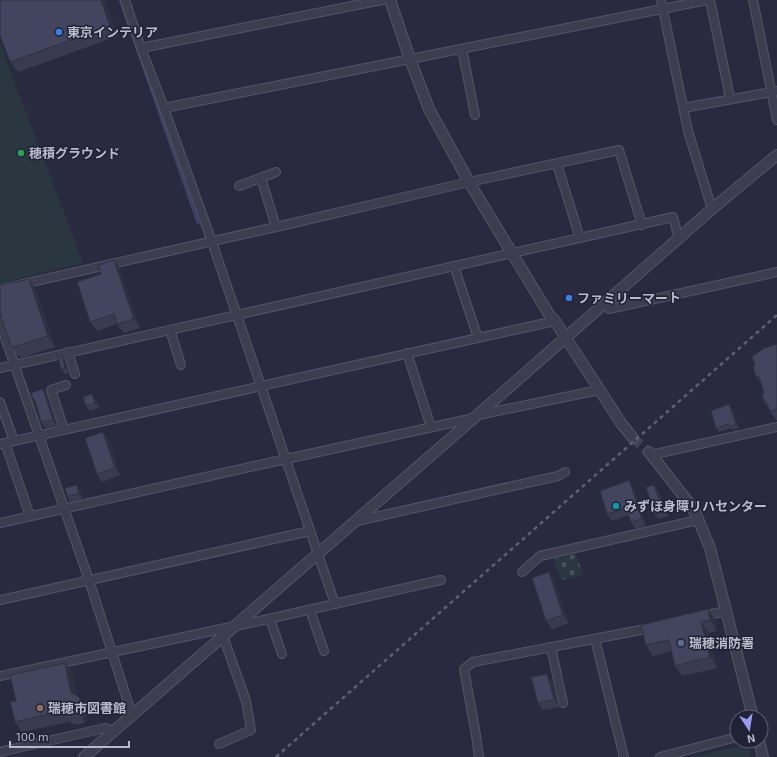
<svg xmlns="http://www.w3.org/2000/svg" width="777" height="757" viewBox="0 0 777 757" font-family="'Exo 2','Noto Sans JP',sans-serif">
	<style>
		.cemetery { fill: url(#cemetery-stones) }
		.pitch { fill: #2a3741 }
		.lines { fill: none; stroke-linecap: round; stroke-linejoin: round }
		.stream { stroke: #404268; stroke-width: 2.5 }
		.tertiary-tunnel { stroke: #3f4055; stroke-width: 10; stroke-dasharray: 10 5; stroke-linecap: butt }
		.minor-casing { stroke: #545567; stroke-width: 10 }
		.tertiary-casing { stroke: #545567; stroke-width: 12 }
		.minor { stroke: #3c3e50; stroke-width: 8 }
		.tertiary { stroke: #3c3e50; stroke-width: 10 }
		.rail { stroke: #5f6077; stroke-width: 2.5; stroke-dasharray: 4 4; stroke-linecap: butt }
		.wall { fill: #3a3b51 }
		.shaded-wall { fill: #2f3042 }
		.building { fill: #43455e; stroke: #2f3042 }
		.shop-dot { fill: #3f7fe0; stroke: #212235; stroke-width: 1.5 }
		.leisure-dot { fill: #2e9e5b; stroke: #212235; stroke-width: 1.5 }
		.culture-dot { fill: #0f9aa8; stroke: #212235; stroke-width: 1.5 }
		.service-dot { fill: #5c6f8a; stroke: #212235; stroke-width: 1.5 }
		.education-dot { fill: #8d6e63; stroke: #212235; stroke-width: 1.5 }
		.labels { text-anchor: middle; stroke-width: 3; stroke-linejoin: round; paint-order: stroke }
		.poi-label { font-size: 13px; font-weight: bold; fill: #b9baca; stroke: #212235; text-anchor: start }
	</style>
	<defs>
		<pattern id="cemetery-stones" width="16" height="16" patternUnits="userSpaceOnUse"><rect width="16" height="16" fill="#2a3741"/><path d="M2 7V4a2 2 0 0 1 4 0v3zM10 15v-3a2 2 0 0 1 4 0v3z" fill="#47525b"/></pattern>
	</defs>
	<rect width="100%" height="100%" fill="#292a40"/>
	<polygon class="cemetery" points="576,554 583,575 561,580 553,559"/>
	<g class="pitch">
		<polygon points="0,43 83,263 0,283"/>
		<polygon points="748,744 751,757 692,757"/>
	</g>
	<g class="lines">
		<polyline class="stream" points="120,0 198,223"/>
		<polyline class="tertiary-tunnel" points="633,438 649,452"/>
		<defs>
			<g id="minor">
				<polyline points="125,0 141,48 164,108 212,242 335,604"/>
				<polyline points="661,0 688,131 712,209"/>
				<polyline points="710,0 730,98"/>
				<polyline points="753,0 777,120"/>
				<polyline points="141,48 382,0"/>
				<polyline points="462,49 475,115"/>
				<polyline points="164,108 707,0"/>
				<polyline points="683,108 777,91"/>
				<polyline points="557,164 580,238"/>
				<polyline points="261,178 276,227"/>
				<polyline points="239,186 276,172"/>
				<polyline points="454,266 478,338"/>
				<polyline points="0,289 276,227 469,182 619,150 642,225"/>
				<polyline points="609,309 777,272"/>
				<polyline points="0,323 89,580 132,715"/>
				<polyline points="170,330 181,365"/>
				<polyline points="68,352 75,374"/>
				<polyline points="407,353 431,427"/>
				<polyline points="0,368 673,217 679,239"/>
				<polyline points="0,402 14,441"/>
				<polyline points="478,415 599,390"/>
				<polyline points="64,429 51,390 66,385"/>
				<polyline points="5,443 30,516"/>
				<polyline points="0,444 555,321"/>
				<polyline points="651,455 777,427"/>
				<polyline points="357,521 558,476 565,472"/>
				<polyline points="0,523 286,459 474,418"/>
				<polyline points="522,572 540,556 698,520"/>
				<polyline points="0,600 310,531"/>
				<polyline points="310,610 324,651"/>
				<polyline points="702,616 726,611"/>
				<polyline points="270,619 282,654"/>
				<polyline points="595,639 624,757"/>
				<polyline points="551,647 563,703"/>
				<polyline points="0,676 254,622 441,580"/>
				<polyline points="219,744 251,730 246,701 223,636"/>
				<polyline points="0,752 105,728 114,731"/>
				<polyline points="479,757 476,735 464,669 473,662 651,628"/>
				<polyline points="660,757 737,737"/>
			</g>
			<g id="tertiary">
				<polyline points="390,0 410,59 429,109 469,182 550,316 555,321 621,423 633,438"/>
				<polyline points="649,452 689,503 696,514 710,548 753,717"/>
				<polyline points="759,741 763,757"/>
				<polyline points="84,757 474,418 712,209 777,155"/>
			</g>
		</defs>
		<use href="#minor" class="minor-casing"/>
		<use href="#tertiary" class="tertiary-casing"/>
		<use href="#minor" class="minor"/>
		<use href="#tertiary" class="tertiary"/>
		<polyline class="rail" points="276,757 777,315"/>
	</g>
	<g class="wall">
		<polygon points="105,0 118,36 18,72 10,62"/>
		<polygon points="114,260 120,269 140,328 124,333 117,324 97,331 90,322 101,274"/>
		<polygon points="36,290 55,347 21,358 20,356 18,356 11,346"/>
		<polygon points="777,344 777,420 776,420 765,403 764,393 761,384 756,377 755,366"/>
		<polygon points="62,356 65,362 69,373 65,374 61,369"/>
		<polygon points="47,394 57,426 45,428 41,422 36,404 34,401"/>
		<polygon points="92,394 96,400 99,408 90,411 86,406"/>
		<polygon points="729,404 732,408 739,428 733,430 731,428 719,432 716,428"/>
		<polygon points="109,440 120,475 102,482 97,474"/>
		<polygon points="654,485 658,490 661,499 665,504 669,516 658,519 654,514"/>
		<polygon points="633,486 646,525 636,529 631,522 629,515 612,521 607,514"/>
		<polygon points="81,491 83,499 70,502 67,496"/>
		<polygon points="549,572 554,580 569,623 552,629 546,621"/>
		<polygon points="715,620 717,631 709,633 717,668 682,676 675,666 671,651 653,656 646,645 641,625"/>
		<polygon points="65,663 72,673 77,695 88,711 88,717 85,722 79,725 73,724 69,722 22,732 15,722 16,701"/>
		<polygon points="553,681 559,707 543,710 538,703"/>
	</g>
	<g class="shaded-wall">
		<polygon points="101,0 105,0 118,36 110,26"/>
		<polygon points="114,260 120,269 140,328 134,319"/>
		<polygon points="29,279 36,290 55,347 48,336"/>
		<polygon points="62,356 65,362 69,373 65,368"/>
		<polygon points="43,389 47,394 57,426 53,420"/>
		<polygon points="92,394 96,400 99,408 95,403"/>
		<polygon points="729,404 732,408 739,428 736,424"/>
		<polygon points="103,432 109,440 120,475 115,468"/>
		<polygon points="629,480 633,486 646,525 642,519"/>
		<polygon points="77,485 81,491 83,499 79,494"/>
		<polygon points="654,485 658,490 662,504 659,499"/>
		<polygon points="661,499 665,504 669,516 665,511"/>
		<polygon points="549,572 554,580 569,623 563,615"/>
		<polygon points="708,609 715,620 717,631 710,620"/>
		<polygon points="701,622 709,633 717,668 710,657"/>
		<polygon points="65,663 72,673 79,704 71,693"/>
		<polygon points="547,674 553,681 559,707 554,699"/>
		<polygon points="78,696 88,711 88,717 85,722 78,712"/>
	</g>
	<g class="building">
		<polygon points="0,0 101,0 110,26 10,62 0,36"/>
		<polygon points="114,260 134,319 117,324 114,314 90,322 77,282 101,274 98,265"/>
		<polygon points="29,279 48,336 14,347 13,346 11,346 0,314 0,285"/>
		<polygon points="777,344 777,409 770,411 767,403 765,403 762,394 764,393 759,376 756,377 753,367 755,366 752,357 764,348"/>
		<polygon points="62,356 65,368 61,369 58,357"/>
		<polygon points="43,389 53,420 41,422 35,400 34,401 31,393"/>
		<polygon points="92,394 95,403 86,406 83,397"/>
		<polygon points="729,404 736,424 730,426 729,424 716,428 711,411"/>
		<polygon points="103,432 115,468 97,474 85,438"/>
		<polygon points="629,480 642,519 631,522 626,508 607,514 600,491"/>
		<polygon points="77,485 79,494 67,496 65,488"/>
		<polygon points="654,485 659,499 661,499 665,511 654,514 646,487"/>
		<polygon points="549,572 563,615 546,621 532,578"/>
		<polygon points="708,609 710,620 701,622 710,657 675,666 669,640 646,645 641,625"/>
		<polygon points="65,663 71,693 78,696 81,701 81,706 78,712 72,714 66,714 62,711 15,722 10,702 16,701 10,675"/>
		<polygon points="547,674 554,699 538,703 531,677"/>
	</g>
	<g class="shop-dot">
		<circle cx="59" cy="32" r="4"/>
		<circle cx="569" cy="298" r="4"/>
	</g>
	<circle class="leisure-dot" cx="21" cy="153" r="4"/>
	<circle class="culture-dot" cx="616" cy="506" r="4"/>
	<circle class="service-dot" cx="681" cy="643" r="4"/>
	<circle class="education-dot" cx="40" cy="708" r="4"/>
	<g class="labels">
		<g class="poi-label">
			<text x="67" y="37">東京インテリア</text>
			<text x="29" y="158">穂積グラウンド</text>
			<text x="577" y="303">ファミリーマート</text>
			<text x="624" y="511">みずほ身障リハセンター</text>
			<text x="689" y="648">瑞穂消防署</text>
			<text x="48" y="713">瑞穂市図書館</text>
		</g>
	</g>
	<g transform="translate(749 729) rotate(168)"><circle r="19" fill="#212235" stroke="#5e5f71"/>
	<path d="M0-3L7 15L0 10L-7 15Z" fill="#989bf0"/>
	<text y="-6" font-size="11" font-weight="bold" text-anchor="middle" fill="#b9baca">N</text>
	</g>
	<path d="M10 741v6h119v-6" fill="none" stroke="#b9baca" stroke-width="2"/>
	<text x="16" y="741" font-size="12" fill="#b9baca" stroke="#212235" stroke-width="3" paint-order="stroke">100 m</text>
</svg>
